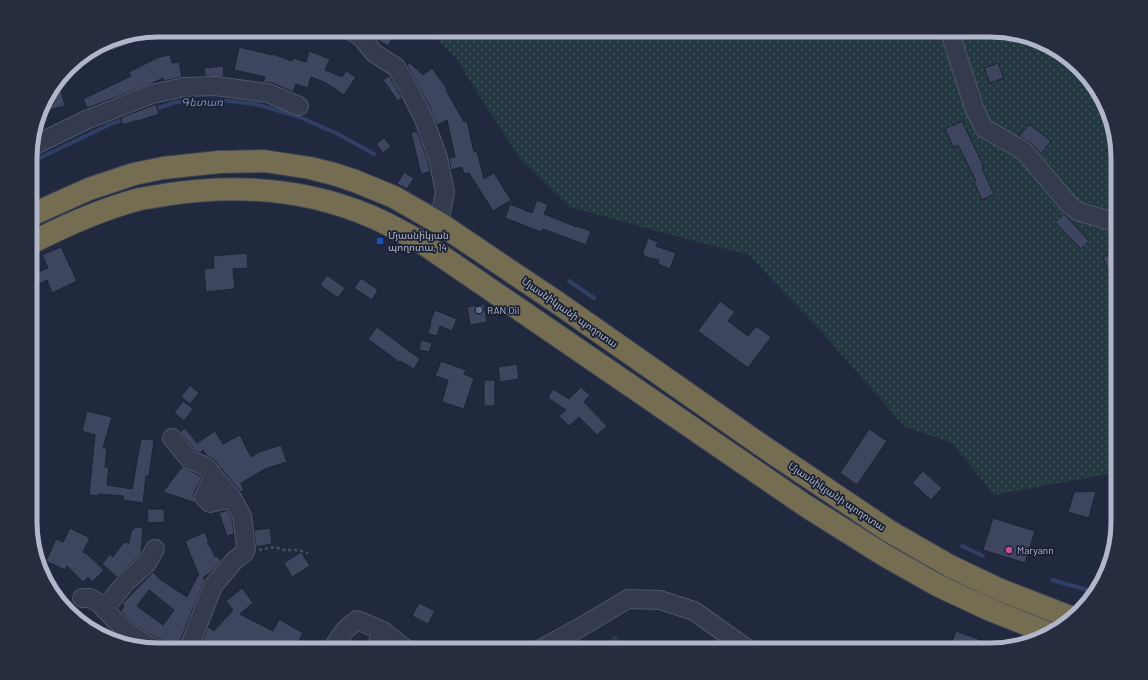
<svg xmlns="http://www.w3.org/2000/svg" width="1148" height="680" viewBox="0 0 1148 680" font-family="Barlow,'Noto Sans Armenian',sans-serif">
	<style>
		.green { fill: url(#green-dots) }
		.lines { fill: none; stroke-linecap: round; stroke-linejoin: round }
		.stream { stroke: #313e65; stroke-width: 4 }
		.building { fill: #3d455f; stroke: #1c2335; fill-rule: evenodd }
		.minor-casing { stroke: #505669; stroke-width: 20 }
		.highway-casing { stroke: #3d4356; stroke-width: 24 }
		.path { stroke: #41555d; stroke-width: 2.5; stroke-dasharray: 3 3; stroke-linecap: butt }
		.minor { stroke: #353b4f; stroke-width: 18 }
		.highway { stroke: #756d52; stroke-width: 22 }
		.transit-dot { fill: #1a4fb4; stroke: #1a2133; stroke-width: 1.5 }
		.service-dot { fill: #5c6f8a; stroke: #1a2133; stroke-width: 1.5 }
		.hotel-dot { fill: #d1479c; stroke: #1a2133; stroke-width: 1.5 }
		.labels { text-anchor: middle; stroke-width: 3.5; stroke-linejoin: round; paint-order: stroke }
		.poi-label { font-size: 10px; fill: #b1b6ca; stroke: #1a2133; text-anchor: start }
		.street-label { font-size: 10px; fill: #b1b6ca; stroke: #1a2133 }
		.water-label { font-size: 11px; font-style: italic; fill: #7e8db8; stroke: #1a2133 }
		.rim { fill: none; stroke: #b1b6ca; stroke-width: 5 }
	</style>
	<defs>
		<pattern id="green-dots" width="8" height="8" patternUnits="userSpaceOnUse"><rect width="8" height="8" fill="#233840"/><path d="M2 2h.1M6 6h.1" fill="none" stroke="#41535a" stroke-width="1.8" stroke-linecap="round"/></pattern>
	</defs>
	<rect width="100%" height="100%" fill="#21293f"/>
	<g class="green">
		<polygon points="428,30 990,30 1054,47 1101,94 1118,150 1118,475 1108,474 994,495 952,443 904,426 819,329 749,255 686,239 570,207 520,159 455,57"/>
		<polygon points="616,635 627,650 598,650"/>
	</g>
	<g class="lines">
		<g class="stream">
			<polyline points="153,110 176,102 220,100 255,104 297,116 338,134 374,154"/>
			<polyline points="31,162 113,123 126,119"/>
			<polyline points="569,281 594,298"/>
			<polyline points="962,546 983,556"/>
			<polyline points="1052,580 1095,592"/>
		</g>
	</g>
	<g class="building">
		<polygon points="369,30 397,30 388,46 376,39"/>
		<polygon points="144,33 146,38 111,51 108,41"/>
		<polygon points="239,47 273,55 273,54 292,61 293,58 306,62 309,51 330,59 325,70 342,77 346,71 356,77 344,95 326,83 311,77 308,88 296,84 293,92 272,83 263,82 265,77 234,70"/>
		<polygon points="170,55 172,63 179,62 182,77 164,81 163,78 151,84 87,108 83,99 131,76 129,72 159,57"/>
		<polygon points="410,63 423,75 432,68 447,89 446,90 464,122 467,121 474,152 477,151 484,179 494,173 511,200 493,211 469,173 464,174 462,167 451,170 449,158 455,157 447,120 437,125 430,107 407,65"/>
		<polygon points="998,63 1004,78 990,83 984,68"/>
		<polygon points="223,66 224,77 205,76 204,68"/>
		<polygon points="389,76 402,98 398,101 383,80"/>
		<polygon points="61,90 65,106 40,112 43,101 50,93"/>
		<polygon points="156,104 159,114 138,121 138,120 123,125 120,118"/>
		<polygon points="962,121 984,167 982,168 994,194 982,200 974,182 976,181 958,145 953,147 945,129"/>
		<polygon points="1029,124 1051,141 1041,154 1032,144 1019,136"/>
		<polygon points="417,131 428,161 430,172 421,174 411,133"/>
		<polygon points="384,138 391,146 383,153 376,144"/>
		<polygon points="404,172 414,178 407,189 397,184"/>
		<polygon points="537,200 548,205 544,214 577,227 577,226 591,231 586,245 543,229 541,232 505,218 510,204 532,213"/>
		<polygon points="1064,214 1089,241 1081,249 1055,222"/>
		<polygon points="648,238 658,242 656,246 676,253 670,269 658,264 659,260 646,257 644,255 643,252"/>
		<polygon points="61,247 77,281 52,293 47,280 39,284 34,274 48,268 42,255"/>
		<polygon points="1118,251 1118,294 1117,294 1103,257"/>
		<polygon points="247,253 248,268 233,269 235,289 206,292 204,269 214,268 213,256"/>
		<polygon points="327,275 345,288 338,298 320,285"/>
		<polygon points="361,278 378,290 372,300 354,288"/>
		<polygon points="720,301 735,312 728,321 748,336 756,326 771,337 748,368 698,331"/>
		<polygon points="484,304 487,322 470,325 467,307"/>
		<polygon points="435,310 457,319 452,331 440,326 437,336 428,334 431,322 430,322"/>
		<polygon points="377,327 420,359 414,369 400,361 399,362 368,339"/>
		<polygon points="421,340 432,343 429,352 419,350"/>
		<polygon points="441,361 466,370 464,374 474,378 464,409 442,402 448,380 435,376"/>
		<polygon points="517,364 519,379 500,382 498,367"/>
		<rect x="484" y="380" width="11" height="26"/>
		<polygon points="190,385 199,393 190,404 181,397"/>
		<polygon points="581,387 590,395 584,402 607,426 597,435 579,417 569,426 559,416 566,410 548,398 553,389 569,399"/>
		<polygon points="183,401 193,409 184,421 174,413"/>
		<polygon points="87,411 112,417 103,448 107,448 105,467 109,467 107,485 132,489 141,439 154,440 149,476 146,476 143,503 123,500 123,496 99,494 98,496 89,495 95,435 82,431"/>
		<polygon points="185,428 197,443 215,431 223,444 240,435 251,457 259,452 281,445 287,462 265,469 241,483 244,491 241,492 223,471 222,468 221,469 213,459 206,455 203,450 200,453 196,451 180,432"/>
		<polygon points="869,429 887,441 857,485 840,473"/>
		<polygon points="182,467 197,474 202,478 194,493 194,498 196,503 163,492"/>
		<polygon points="923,471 942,488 931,500 912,483"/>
		<polygon points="1096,491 1089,518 1068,512 1074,492"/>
		<polygon points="147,509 164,509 165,522 148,523"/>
		<polygon points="227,510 232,519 234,534 227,536 219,513"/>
		<polygon points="993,518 1035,531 1025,563 983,550"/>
		<polygon points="135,527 143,528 141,553 139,556 117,577 102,564 110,554 113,557 124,542 129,543 131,532"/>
		<polygon points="70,528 90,538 83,552 87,554 104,570 92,582 88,577 83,582 67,566 65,570 46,561 56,539 63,542"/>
		<polygon points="270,528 272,544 256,547 254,530"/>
		<path d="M205,532L209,543H207L211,548L215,557L217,556L221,561L211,572L203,578L205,579L178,646V650H168L167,645L163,641L151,635L135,625L121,611L124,606L122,604L153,572L161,580L187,597L198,575L199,576L185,541ZM149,590L174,610L163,625L137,606Z"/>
		<polygon points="301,552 310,566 292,577 284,563"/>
		<polygon points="242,588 253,603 240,614 273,631 279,619 303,633 294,650 199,650 208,627 214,631 233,610 226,601"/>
		<polygon points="419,603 435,611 428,624 412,616"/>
		<polygon points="956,631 1003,648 998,650 949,650"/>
	</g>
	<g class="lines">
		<defs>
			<g id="minor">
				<polyline points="350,30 362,38 374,53 396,67 409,89 424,119 438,158 445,192 439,223"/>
				<polyline points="949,30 975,110 984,128 1024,151 1068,203 1077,211 1090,215 1118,223"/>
				<polyline points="31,147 86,120 152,94 184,87 215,86 268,93 299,106"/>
				<polyline points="172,438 190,460 205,466 232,498 242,516 246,547 245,552 234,561 213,586 188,650"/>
				<polyline points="214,477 204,497 210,503 232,498"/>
				<polyline points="82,598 90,598 100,604 113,618 129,633 146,644 158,650"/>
				<polyline points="104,609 126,582 147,563 155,549"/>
				<polyline points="331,650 345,630 357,620 383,631 407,650"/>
				<polyline points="375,650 383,631"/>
				<polyline points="539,650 581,627 628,599 660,600 694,611 749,650"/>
			</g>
			<g id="highway">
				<polyline points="31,215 89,189 134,174 163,168 219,162 264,161 310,168 334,174 355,181 394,197 439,223 558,303 761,445 889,531 948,565 998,589 1070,617"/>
				<path d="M31,243C66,225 102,209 140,199C150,197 161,196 170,194C238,184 306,189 370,216C387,223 404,233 421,242L806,506L884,555L937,585L988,609L1051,634"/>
			</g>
		</defs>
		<use href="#minor" class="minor-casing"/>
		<use href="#highway" class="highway-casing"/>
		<polyline class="path" points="259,550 275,547 284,550 298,550 308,553"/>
		<use href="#minor" class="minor"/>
		<use href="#highway" class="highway"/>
	</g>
	<rect class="transit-dot" x="376" y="237" width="8" height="8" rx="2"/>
	<circle class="service-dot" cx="479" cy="310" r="4"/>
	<circle class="hotel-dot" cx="1009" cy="550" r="4"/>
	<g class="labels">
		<g class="poi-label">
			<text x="388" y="239">Մյասնիկյան<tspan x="388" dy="12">պողոտա, 14</tspan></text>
			<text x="487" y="314">RAN Oil</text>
			<text x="1017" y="554">Maryann</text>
		</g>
		<g class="street-label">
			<text transform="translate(570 312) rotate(35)" y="4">Մյասնիկյանի պողոտա</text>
			<text transform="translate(837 496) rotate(34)" y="4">Մյասնիկյանի պողոտա</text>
		</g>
		<g class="water-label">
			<text transform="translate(202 102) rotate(-1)" y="4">Գետառ</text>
		</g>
	</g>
	<path d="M0 0H1148V680H0ZM158 37H990A121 121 0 0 1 1111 158V522A121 121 0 0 1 990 643H158A121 121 0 0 1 37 522V158A121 121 0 0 1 158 37Z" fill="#262d3f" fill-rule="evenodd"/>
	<path class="rim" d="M158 37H990A121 121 0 0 1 1111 158V522A121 121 0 0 1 990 643H158A121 121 0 0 1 37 522V158A121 121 0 0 1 158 37Z"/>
</svg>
